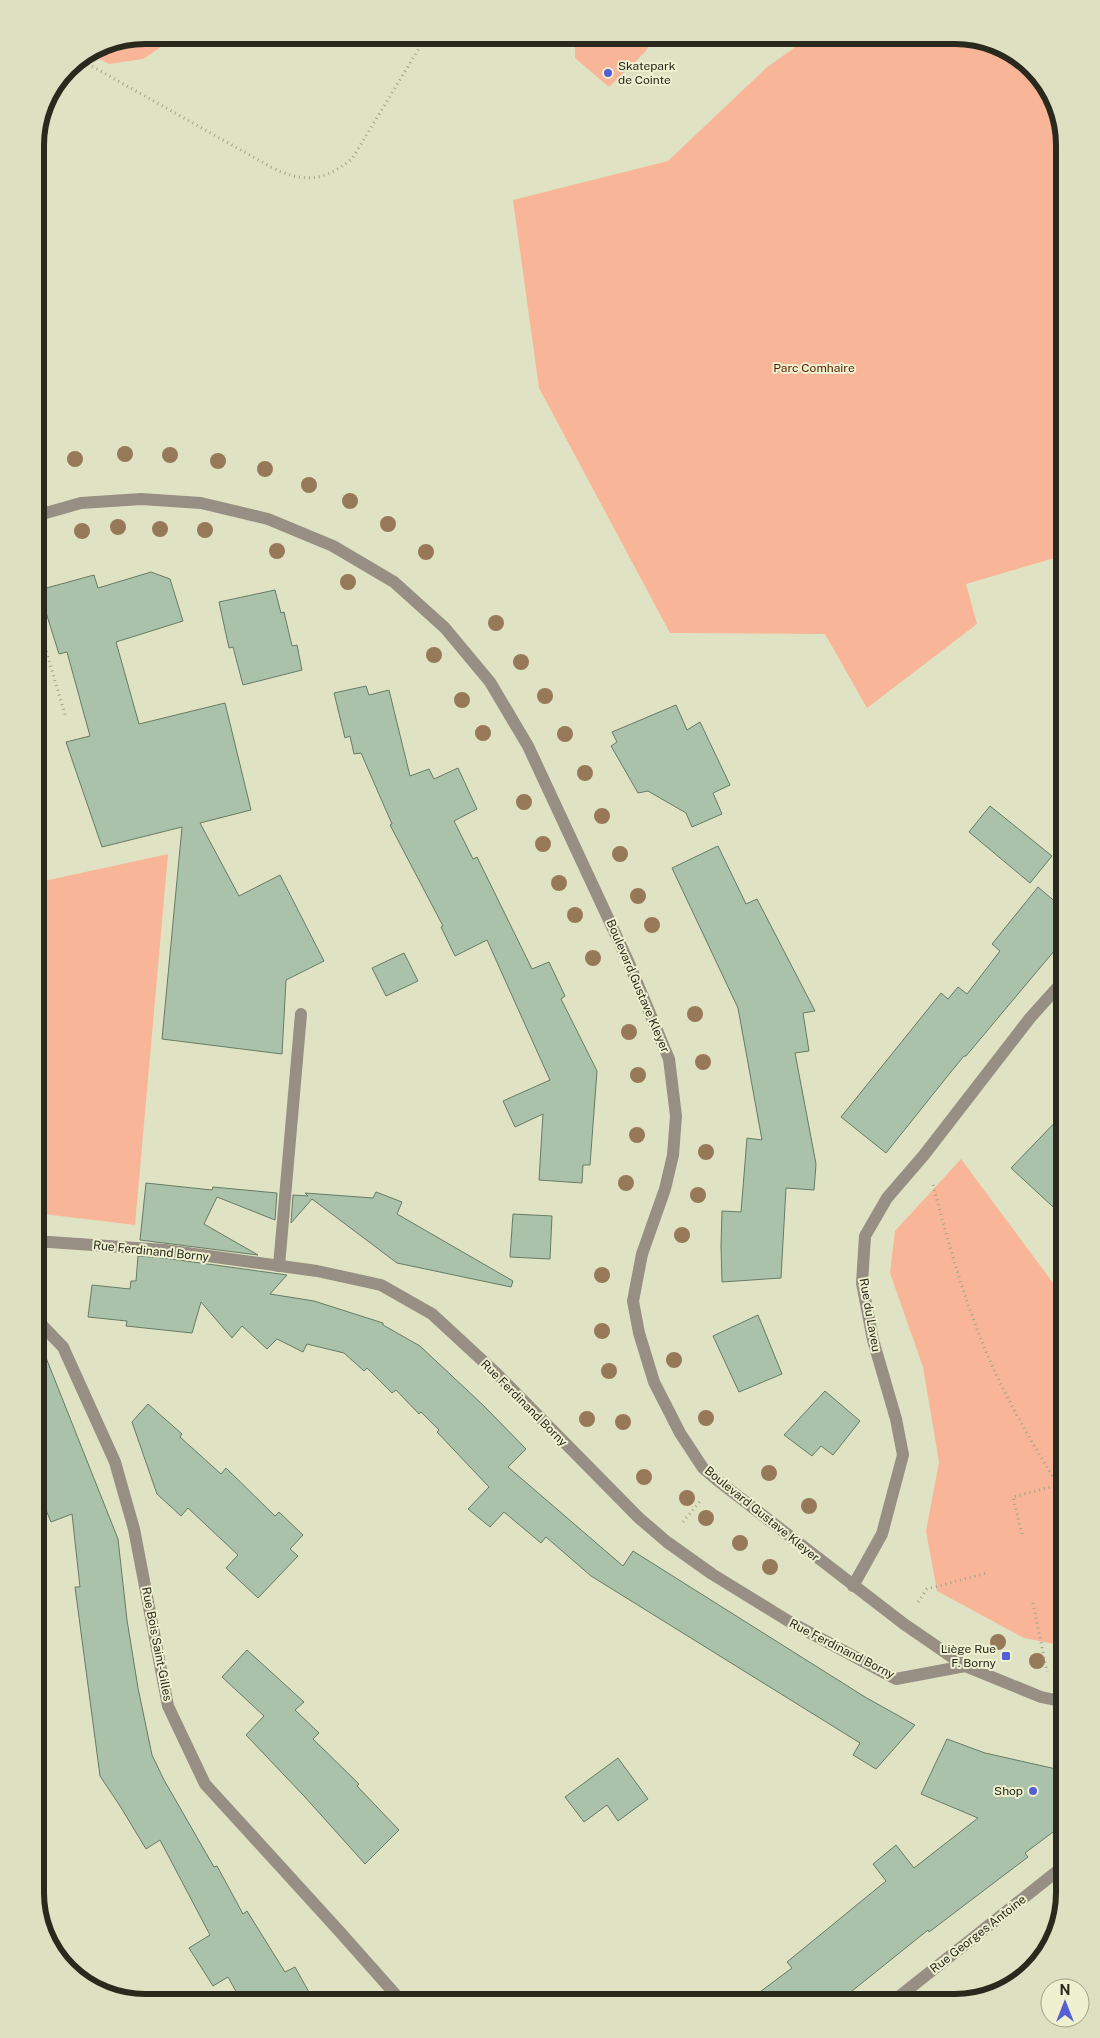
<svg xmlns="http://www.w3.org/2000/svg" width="1100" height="2038" viewBox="0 0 1100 2038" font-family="'Public Sans',sans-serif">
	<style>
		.green { fill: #f8b597 }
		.building { fill: #abc2aa; stroke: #667b65 }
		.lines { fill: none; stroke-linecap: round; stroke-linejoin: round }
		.path { stroke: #a1a38a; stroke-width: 3; stroke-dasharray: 1 4; stroke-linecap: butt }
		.minor { stroke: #978f84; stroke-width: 12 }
		.tree { fill: #977959 }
		.poi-dot { fill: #555ed4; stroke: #eef0d0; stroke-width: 2 }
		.labels { text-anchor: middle; stroke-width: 4; stroke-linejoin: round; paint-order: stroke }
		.poi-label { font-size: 12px; fill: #29291d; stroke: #eef0d0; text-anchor: end }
		.park-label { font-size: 12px; fill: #5b2303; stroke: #eef0d0 }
		.street-label { font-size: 12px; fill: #29291d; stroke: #eef0d0 }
		.rim { fill: none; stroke: #29291d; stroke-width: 6 }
	</style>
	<rect width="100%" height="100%" fill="#e0e3c3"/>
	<g class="green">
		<polygon points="145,35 170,35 167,43 143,59 109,64 88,53 103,43"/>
		<polygon points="575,35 658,35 644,53 609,87 575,58"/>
		<polygon points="812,35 962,35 1016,54 1057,103 1065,145 1065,476 1058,478 1065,511 1065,555 966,584 977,624 867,708 825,634 670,633 539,388 513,200 668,161 766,68"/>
		<polygon points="168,854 135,1225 35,1213 35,883"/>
		<polygon points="961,1159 1065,1299 1065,1646 1024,1638 937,1591 926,1531 939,1462 923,1367 890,1273 895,1231"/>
	</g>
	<g class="building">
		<polygon points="151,572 170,579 183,621 116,642 139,724 225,703 251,810 200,823 239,896 280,875 324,961 286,980 282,1054 162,1039 182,827 102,847 66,742 90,736 67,652 59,654 39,590 94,575 98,588"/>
		<polygon points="275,590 281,613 284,612 292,646 297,645 302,670 243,685 233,647 229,648 219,602"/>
		<polygon points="366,686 369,695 389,690 410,776 429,769 434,779 458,768 477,809 454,821 473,859 477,857 532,969 549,962 565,996 561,999 597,1071 590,1165 583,1165 582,1183 539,1180 543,1114 515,1127 503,1101 550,1080 487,940 455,956 441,927 443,926 390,825 392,824 361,753 354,754 350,736 345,738 334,693"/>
		<polygon points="676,705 687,730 700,722 730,785 713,793 722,814 692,827 686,813 648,791 638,793 611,746 617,742 612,732"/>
		<polygon points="990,806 1052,856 1030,883 969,832"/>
		<polygon points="718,846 746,904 757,899 815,1011 803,1013 809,1051 795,1053 816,1164 814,1190 786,1188 781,1278 722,1282 721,1246 722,1211 741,1212 747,1138 762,1140 738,1008 672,868"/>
		<polygon points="1038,887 1065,910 1065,938 966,1056 964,1056 950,1073 886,1153 841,1117 941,993 948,999 958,987 967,994 1000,951 992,944"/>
		<polygon points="404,953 418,981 386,996 372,968"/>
		<polygon points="1065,1112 1065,1218 1011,1168"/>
		<polygon points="146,1183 212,1190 213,1187 277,1193 275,1220 217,1197 204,1224 258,1255 140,1240"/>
		<polygon points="376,1192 402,1202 397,1214 513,1281 511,1287 397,1263 312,1199 291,1223 293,1195 308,1196 305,1193 373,1198"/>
		<polygon points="513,1214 552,1216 550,1259 510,1257"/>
		<polygon points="138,1256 164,1258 287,1275 270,1294 314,1301 383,1323 383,1325 420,1346 484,1406 526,1449 508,1467 623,1566 633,1551 865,1697 915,1725 876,1769 853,1755 860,1743 591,1576 546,1537 541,1543 504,1512 490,1527 468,1509 489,1487 437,1432 439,1430 421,1412 419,1414 396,1390 392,1393 367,1368 364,1371 344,1353 307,1344 303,1352 277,1339 267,1349 242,1326 232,1338 201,1302 192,1333 126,1326 127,1321 88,1317 92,1285 130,1289 131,1281 136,1281"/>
		<polygon points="758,1315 782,1374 739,1392 713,1336"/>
		<polygon points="35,1335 37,1335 118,1539 127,1620 138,1688 152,1755 164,1780 214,1867 217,1866 243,1914 247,1911 285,1972 295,1967 315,2003 230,2003 239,1997 228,1977 213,1986 189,1948 210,1935 160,1840 146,1849 120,1806 100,1776 75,1587 80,1587 72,1514 51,1522 35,1483"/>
		<polygon points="825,1391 860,1421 833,1455 821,1446 812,1456 784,1435"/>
		<polygon points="148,1404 182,1434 180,1437 221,1474 226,1468 275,1516 279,1512 303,1535 290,1549 298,1556 258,1598 226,1568 238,1555 188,1508 181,1516 157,1494 132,1422"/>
		<polygon points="247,1650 304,1702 295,1710 319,1733 313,1739 359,1784 357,1786 399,1830 365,1864 304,1796 246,1735 264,1716 222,1677"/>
		<polygon points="947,1739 985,1753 1065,1771 1065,1823 1025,1853 1028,1857 929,1932 928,1930 837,2003 745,2003 792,1968 787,1962 886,1881 873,1864 896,1845 914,1868 978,1818 921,1794"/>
		<polygon points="618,1758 648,1799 618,1821 607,1805 584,1822 565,1797"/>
	</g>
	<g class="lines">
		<g class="path">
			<path d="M79,59L271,167C303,183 323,182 352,159L427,35"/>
			<polyline points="35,613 66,718"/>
			<path d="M933,1185C947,1238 962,1293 983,1344C1003,1394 1030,1440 1058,1485L1065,1491"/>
			<polyline points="683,1522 701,1500"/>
			<polyline points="1022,1534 1013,1497 1058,1485"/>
			<polyline points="1057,1565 1065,1563"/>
			<polyline points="918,1602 927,1589 987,1573"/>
			<polyline points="1033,1603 1047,1672"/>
		</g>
		<g class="minor">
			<polyline points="35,516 81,503 141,499 201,503 268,519 333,546 394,582 445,628 490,682 528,746 628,961 669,1059 676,1116 673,1155 665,1189 642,1254 633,1301 639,1333 654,1382 680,1433 703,1468 717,1480 904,1624 965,1666 1041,1697 1065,1702"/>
			<polyline points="35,1241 165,1250 317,1271 381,1285 432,1314 497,1374 639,1518 667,1542 712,1574 790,1622 896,1679 965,1666"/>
			<polyline points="279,1266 301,1014"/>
			<polyline points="35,1318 63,1347 115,1462 134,1529 168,1706 205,1784 340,1932 403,2003"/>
			<polyline points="853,1586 882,1534 903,1455 896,1419 873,1340 862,1283 865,1236 887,1198 924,1155 1030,1018 1065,979"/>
			<polyline points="891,2003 1065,1865"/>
		</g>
	</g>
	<g class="tree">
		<circle cx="125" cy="454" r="8"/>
		<circle cx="170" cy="455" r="8"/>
		<circle cx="75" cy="459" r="8"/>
		<circle cx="218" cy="461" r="8"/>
		<circle cx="265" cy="469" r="8"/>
		<circle cx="309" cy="485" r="8"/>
		<circle cx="350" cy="501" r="8"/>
		<circle cx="388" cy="524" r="8"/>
		<circle cx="118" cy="527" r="8"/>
		<circle cx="160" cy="529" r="8"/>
		<circle cx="205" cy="530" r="8"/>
		<circle cx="82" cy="531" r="8"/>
		<circle cx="277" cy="551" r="8"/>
		<circle cx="426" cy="552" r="8"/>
		<circle cx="348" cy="582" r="8"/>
		<circle cx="496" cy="623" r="8"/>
		<circle cx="434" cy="655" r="8"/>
		<circle cx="521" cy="662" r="8"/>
		<circle cx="545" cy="696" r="8"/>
		<circle cx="462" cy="700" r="8"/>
		<circle cx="483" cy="733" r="8"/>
		<circle cx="565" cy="734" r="8"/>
		<circle cx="585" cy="773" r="8"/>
		<circle cx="524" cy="802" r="8"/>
		<circle cx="602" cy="816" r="8"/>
		<circle cx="543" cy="844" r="8"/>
		<circle cx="620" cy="854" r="8"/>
		<circle cx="559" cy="883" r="8"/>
		<circle cx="638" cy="896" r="8"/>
		<circle cx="575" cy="915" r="8"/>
		<circle cx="652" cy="925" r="8"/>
		<circle cx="593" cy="958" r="8"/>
		<circle cx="695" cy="1014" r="8"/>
		<circle cx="629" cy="1032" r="8"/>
		<circle cx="703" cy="1062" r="8"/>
		<circle cx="638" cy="1075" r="8"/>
		<circle cx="637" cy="1135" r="8"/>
		<circle cx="706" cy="1152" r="8"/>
		<circle cx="626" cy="1183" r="8"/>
		<circle cx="698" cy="1195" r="8"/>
		<circle cx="682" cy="1235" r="8"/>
		<circle cx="602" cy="1275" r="8"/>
		<circle cx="602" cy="1331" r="8"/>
		<circle cx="674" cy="1360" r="8"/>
		<circle cx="609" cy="1371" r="8"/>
		<circle cx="706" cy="1418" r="8"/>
		<circle cx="587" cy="1419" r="8"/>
		<circle cx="623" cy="1422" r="8"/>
		<circle cx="769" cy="1473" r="8"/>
		<circle cx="644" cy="1477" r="8"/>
		<circle cx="687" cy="1498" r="8"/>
		<circle cx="809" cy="1506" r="8"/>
		<circle cx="706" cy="1518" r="8"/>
		<circle cx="740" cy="1543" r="8"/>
		<circle cx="770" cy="1567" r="8"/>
		<circle cx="998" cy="1642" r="8"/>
		<circle cx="1037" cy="1661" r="8"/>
	</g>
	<g class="poi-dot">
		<circle cx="608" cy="73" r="5"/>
		<rect x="1001" y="1651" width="10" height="10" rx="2.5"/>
		<circle cx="1033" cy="1791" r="5"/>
	</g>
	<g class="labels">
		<g class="poi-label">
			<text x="618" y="70" text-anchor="start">Skatepark<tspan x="618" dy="14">de Cointe</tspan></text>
			<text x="996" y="1653">Liège Rue<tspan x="996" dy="14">F. Borny</tspan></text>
			<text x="1023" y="1795">Shop</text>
		</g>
		<g class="park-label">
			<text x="814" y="372">Parc Comhaire</text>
		</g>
		<g class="street-label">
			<text transform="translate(638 986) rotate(67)" y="4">Boulevard Gustave Kleyer</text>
			<text transform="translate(151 1251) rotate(6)" y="4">Rue Ferdinand Borny</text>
			<text transform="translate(870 1315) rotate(80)" y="4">Rue du Laveu</text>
			<text transform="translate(524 1403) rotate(45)" y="4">Rue Ferdinand Borny</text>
			<text transform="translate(762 1514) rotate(39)" y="4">Boulevard Gustave Kleyer</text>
			<text transform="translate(157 1644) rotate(79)" y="4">Rue Bois Saint-Gilles</text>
			<text transform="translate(842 1649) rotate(27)" y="4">Rue Ferdinand Borny</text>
			<text transform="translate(978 1934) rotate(-38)" y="4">Rue Georges Antoine</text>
		</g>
	</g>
	<path d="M0 0H1100V2038H0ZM145 44H955A101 101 0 0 1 1056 145V1893A101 101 0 0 1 955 1994H145A101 101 0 0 1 44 1893V145A101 101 0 0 1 145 44Z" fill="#dee0c2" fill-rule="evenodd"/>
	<path class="rim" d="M145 44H955A101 101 0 0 1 1056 145V1893A101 101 0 0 1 955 1994H145A101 101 0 0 1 44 1893V145A101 101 0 0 1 145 44Z"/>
	<g transform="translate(1065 2003)"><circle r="24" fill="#eef0d0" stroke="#9fa088"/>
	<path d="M0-4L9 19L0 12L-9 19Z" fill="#555ed4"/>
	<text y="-8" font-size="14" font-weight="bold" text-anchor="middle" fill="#29291d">N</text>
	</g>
</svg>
